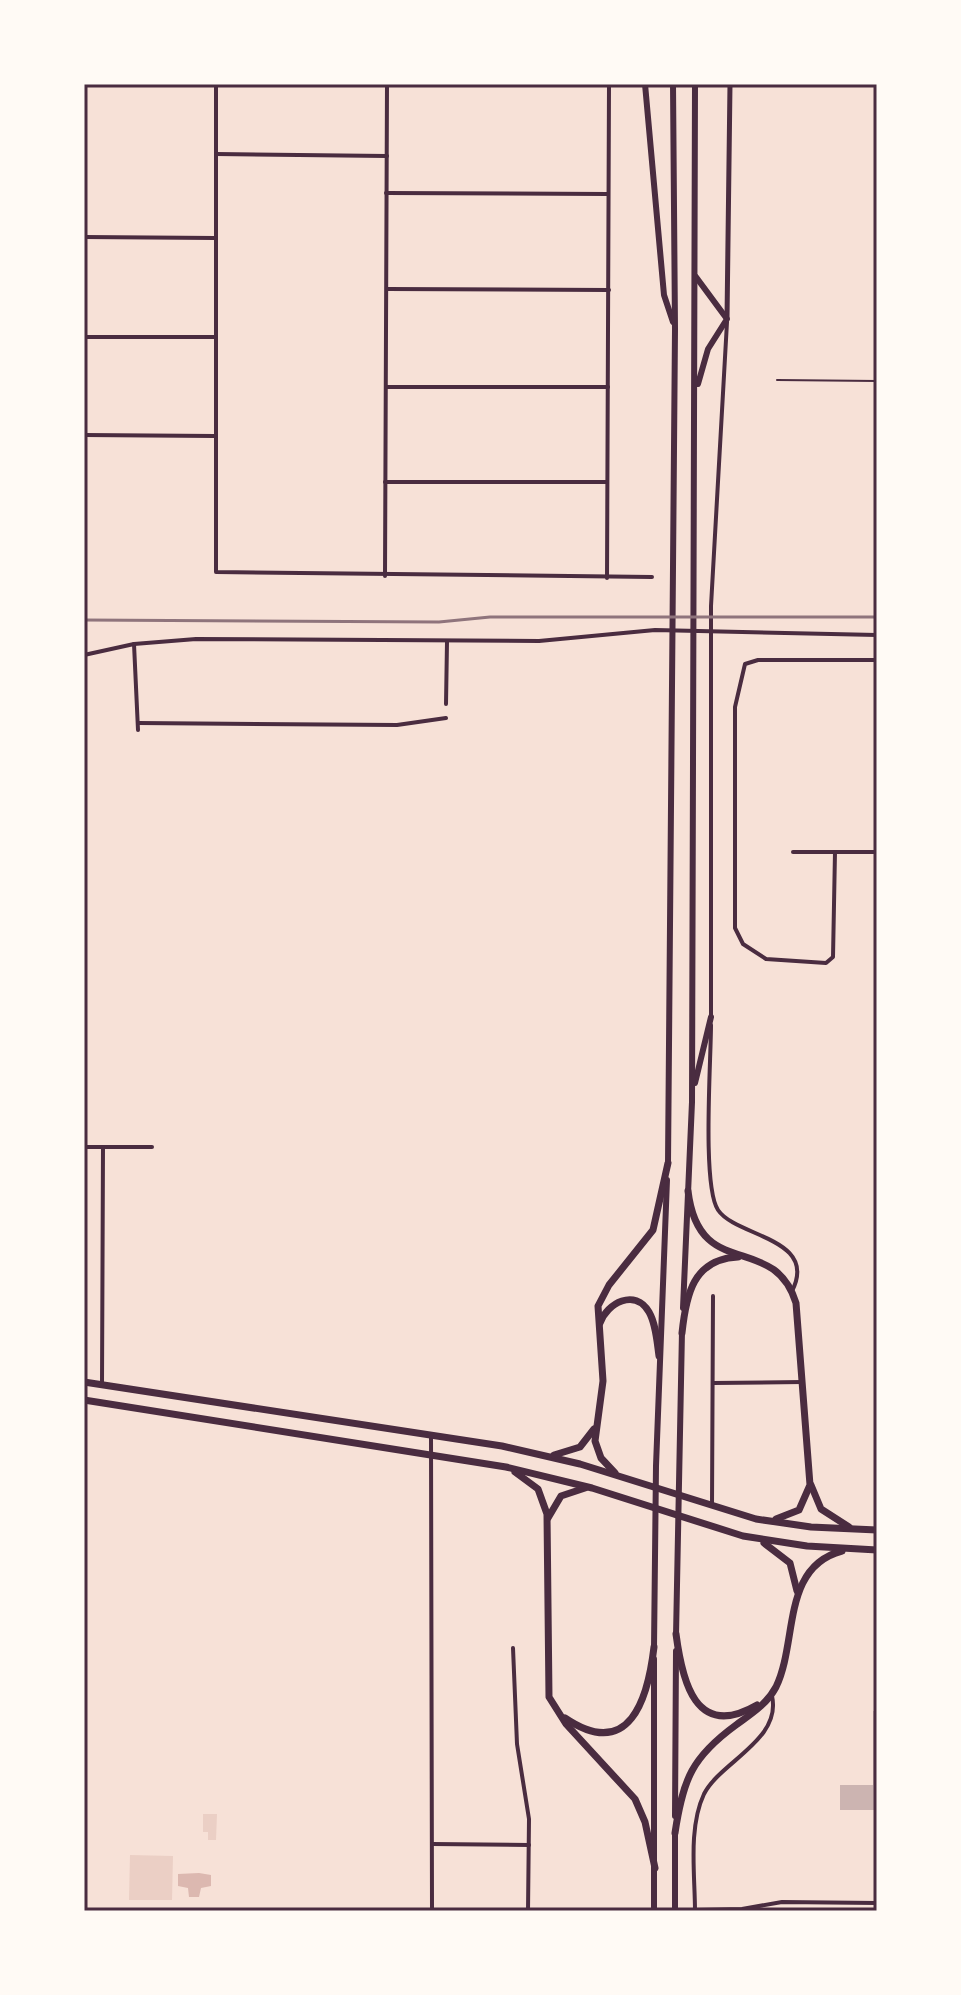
<svg xmlns="http://www.w3.org/2000/svg" width="961" height="1995" viewBox="0 0 961 1995" font-family="Spectral,serif">
	<style>
		.green { fill: #ebcfc5 }
		.water { fill: #dcb8b0 }
		.building { fill: #ccb4b1 }
		.lines { fill: none; stroke-linecap: round; stroke-linejoin: round }
		.service { stroke: #4a2c40; stroke-width: 2 }
		.minor { stroke: #4a2c40; stroke-width: 4 }
		.tertiary { stroke: #4a2c40; stroke-width: 5 }
		.secondary { stroke: #4a2c40; stroke-width: 6 }
		.trunk { stroke: #4a2c40; stroke-width: 7 }
		.rail { stroke: #8f747c; stroke-width: 3 }
		.neatline { fill: none; stroke: #4a2c40; stroke-width: 3 }
	</style>
	<rect width="100%" height="100%" fill="#f7e1d7"/>
	<g class="green">
		<polygon points="203,1814 217,1814 216,1840 208,1840 208,1832 203,1832"/>
		<polygon points="130,1855 173,1856 172,1900 129,1900"/>
	</g>
	<polygon class="water" points="199,1873 211,1875 211,1886 201,1888 199,1897 189,1897 188,1888 178,1886 178,1874"/>
	<polygon class="building" points="873,1711 877,1711 877,1810 840,1810 840,1785 873,1785"/>
	<g class="lines">
		<polyline class="service" points="777,380 877,381"/>
		<g class="minor">
			<polyline points="216,84 216,572 652,577"/>
			<polyline points="216,154 387,156"/>
			<polyline points="386,193 608,194"/>
			<polyline points="84,237 215,238"/>
			<polyline points="387,289 609,290"/>
			<polyline points="84,337 215,337"/>
			<polyline points="386,387 608,387"/>
			<polyline points="84,435 215,436"/>
			<polyline points="385,482 607,482"/>
			<polyline points="385,576 387,84"/>
			<polyline points="607,578 609,84"/>
			<polyline points="134,644 138,730"/>
			<polyline points="84,655 134,644 196,639 539,641 655,630 877,635"/>
			<polyline points="446,704 447,642"/>
			<polyline points="138,723 397,725 446,718"/>
			<polyline points="793,852 877,852"/>
			<polyline points="835,852 833,957 826,963 766,959 743,944 735,928 735,707 745,664 758,660 877,660"/>
			<polyline points="711,1016 711,606 727,322"/>
			<path d="M711,1025C711,1061 702,1186 718,1210C736,1237 819,1238 792,1291"/>
			<polyline points="84,1147 152,1147"/>
			<polyline points="713,1383 803,1382"/>
			<polyline points="102,1384 103,1147"/>
			<polyline points="431,1436 432,1911"/>
			<polyline points="712,1505 713,1296"/>
			<polyline points="513,1648 517,1744 529,1819 528,1911"/>
			<polyline points="432,1844 529,1845"/>
			<polyline points="695,1910 742,1909 782,1902 877,1903"/>
			<path d="M695,1911C695,1875 688,1828 704,1794C720,1762 782,1740 772,1696"/>
		</g>
		<polyline class="tertiary" points="727,319 730,84"/>
		<g class="secondary">
			<polyline points="645,84 664,295 673,322"/>
			<polyline points="696,277 727,319 708,349 698,384"/>
			<polyline points="695,1083 711,1017"/>
			<polyline points="668,1164 675,329 673,84"/>
			<polyline points="683,1308 692,1102 695,84"/>
			<polyline points="676,1636 682,1331"/>
			<polyline points="654,1648 656,1466 667,1180"/>
			<polyline points="675,1816 676,1651"/>
			<polyline points="654,1911 654,1659"/>
			<polyline points="675,1911 675,1831"/>
		</g>
		<g class="trunk">
			<path d="M688,1191C699,1283 774,1231 796,1303L810,1485L799,1510L776,1519"/>
			<path d="M600,1323C607,1303 635,1288 649,1312C656,1324 657,1342 659,1356"/>
			<path d="M682,1333C686,1295 693,1259 738,1257"/>
			<polyline points="84,1382 502,1446 580,1464 756,1519 811,1527 877,1530"/>
			<polyline points="84,1400 506,1467 592,1488 743,1536 807,1546 877,1550"/>
			<polyline points="554,1455 580,1447 594,1429"/>
			<polyline points="515,1472 538,1489 547,1514 549,1697 566,1724 635,1799 645,1822 655,1868"/>
			<polyline points="615,1473 601,1458 595,1441 603,1381 598,1306 609,1285 653,1230 668,1163"/>
			<polyline points="811,1485 821,1509 849,1527"/>
			<polyline points="548,1518 561,1496 585,1488"/>
			<polyline points="764,1543 790,1563 797,1591"/>
			<path d="M676,1634C682,1680 695,1741 757,1705"/>
			<path d="M565,1718C630,1762 648,1698 654,1647"/>
			<path d="M675,1833C683,1779 692,1757 736,1725C751,1714 767,1704 776,1687C798,1642 781,1567 842,1551"/>
		</g>
		<polyline class="rail" points="84,620 439,622 490,617 877,617"/>
	</g>
	<rect width="961" height="1995" fill="none" stroke="#fffaf5" stroke-width="172"/>
	<rect x="86" y="86" width="789" height="1823" class="neatline"/>
</svg>
